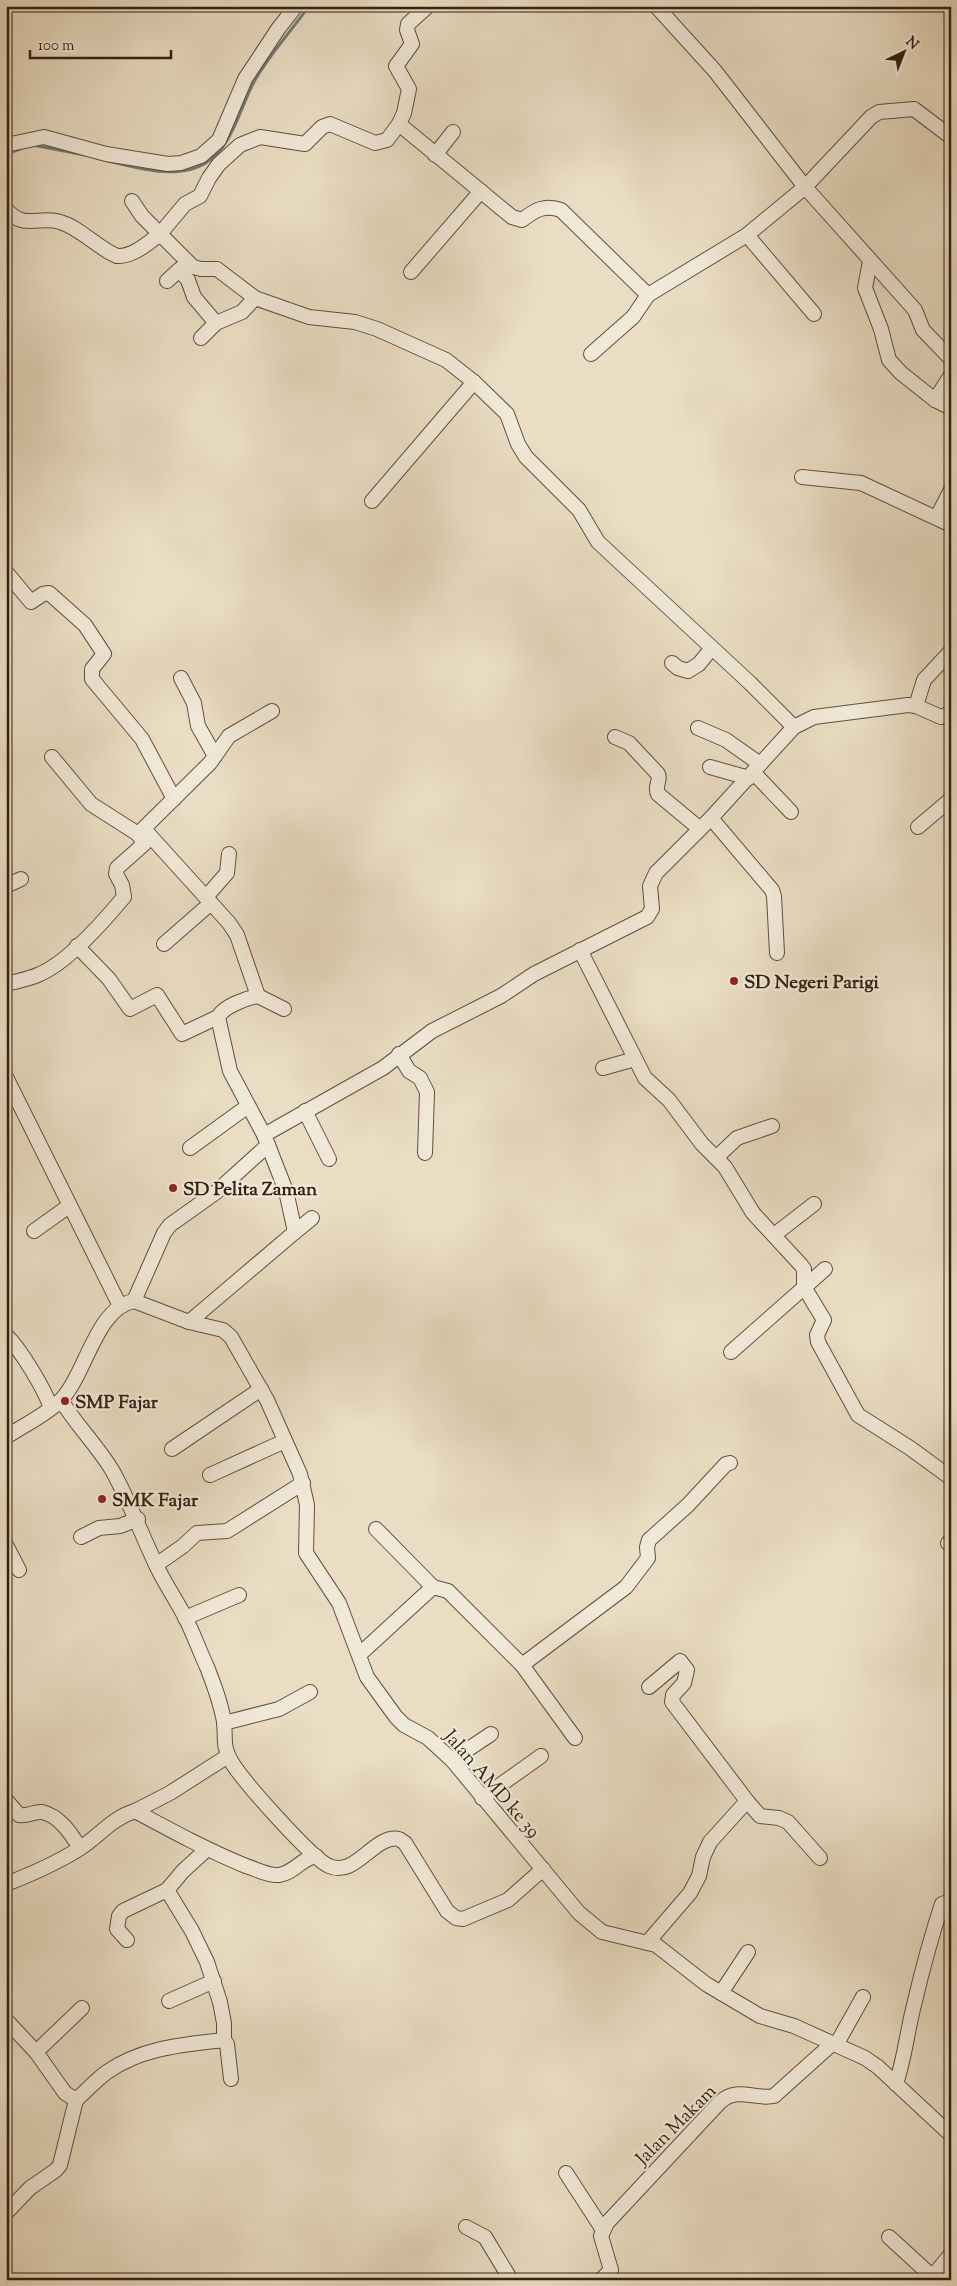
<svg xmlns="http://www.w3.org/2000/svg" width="957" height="2286" viewBox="0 0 957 2286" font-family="'Sorts Mill Goudy',serif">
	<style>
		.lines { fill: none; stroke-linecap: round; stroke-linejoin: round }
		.stream { stroke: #717c78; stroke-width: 3 }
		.minor-casing { stroke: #614f3e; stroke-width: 16 }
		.minor { stroke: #f1e9d8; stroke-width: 14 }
		.poi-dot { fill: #8f2418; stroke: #f1e9d8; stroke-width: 2 }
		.labels { text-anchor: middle; stroke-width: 4.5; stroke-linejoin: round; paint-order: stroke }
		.poi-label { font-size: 19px; font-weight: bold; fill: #332011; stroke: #f1e9d8; text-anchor: start }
		.street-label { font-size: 19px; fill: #332011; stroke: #f1e9d8 }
	</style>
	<rect width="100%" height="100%" fill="#eaddc3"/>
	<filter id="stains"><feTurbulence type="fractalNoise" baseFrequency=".004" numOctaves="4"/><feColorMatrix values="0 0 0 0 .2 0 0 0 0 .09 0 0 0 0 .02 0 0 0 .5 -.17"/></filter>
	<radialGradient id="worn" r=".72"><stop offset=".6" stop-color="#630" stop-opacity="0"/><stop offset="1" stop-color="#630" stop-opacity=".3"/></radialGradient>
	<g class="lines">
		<g class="stream">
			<polyline points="33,145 85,155"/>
			<polyline points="6,154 20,149"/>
			<path d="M108,161C149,171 200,186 226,142C238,123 244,100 255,80C270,54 292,30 309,6"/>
		</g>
		<defs>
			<g id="minor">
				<polyline points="656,6 715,71 805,187 915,310 923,330 951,359"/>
				<polyline points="399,124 404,113 409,89 396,66 412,44 407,30 408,24 428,6"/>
				<polyline points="6,145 44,137 106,154 168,164 181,163 201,156 219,140 245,79 278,29 296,6"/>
				<polyline points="435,155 453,132"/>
				<path d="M132,201L142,216L160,234L185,204L200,196L209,178L219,164L240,145L260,137L305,144L322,127L330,124L375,143L387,140L399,124L512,217L522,220C535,210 545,204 561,210L648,295L747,235L805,187L871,117L879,112L914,109L951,137"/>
				<path d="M6,209C24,231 39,215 60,222C81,228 97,248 117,256C133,257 148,243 160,234L193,267L201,269H217L255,298L309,317L355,322L377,329L446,360L474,382L507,414L518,444L526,457L579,510L598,542L750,683L794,727"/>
				<polyline points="747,235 814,314"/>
				<polyline points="870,261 865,288 881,329 889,360 901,373 935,400"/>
				<polyline points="188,263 179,270 188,280 194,297 216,323"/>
				<polyline points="411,272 481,191"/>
				<polyline points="167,281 179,270"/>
				<polyline points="201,338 216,323 242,312 255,298"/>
				<polyline points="591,354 633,317 648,295"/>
				<polyline points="951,375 935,400 951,408"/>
				<polyline points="802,477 861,483 951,525"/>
				<polyline points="372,501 474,382"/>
				<polyline points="937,517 951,490"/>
				<polyline points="6,572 31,602 43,594 49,593 85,625 104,654 92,669 92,679 142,739 174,799"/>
				<polyline points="672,663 678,668 688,671 699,664 711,649"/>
				<polyline points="181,678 194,703 198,726 215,756"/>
				<polyline points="916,706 924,680 951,651"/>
				<polyline points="698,728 726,740 760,764"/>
				<path d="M615,737L629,743L658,774C661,781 654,786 658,794L700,829"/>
				<polyline points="52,757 91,804 138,834"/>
				<polyline points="710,767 749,778"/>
				<polyline points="753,772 791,812"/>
				<polyline points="711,818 772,890 774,896 777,953"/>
				<polyline points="918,827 951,799"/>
				<polyline points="144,829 229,923 237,935 258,996"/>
				<polyline points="6,886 21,879"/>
				<polyline points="206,897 227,873 229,854"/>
				<polyline points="164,944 211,903"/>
				<polyline points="77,946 109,979 130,1009 157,995 182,1034 218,1017"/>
				<polyline points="580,950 645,1078 669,1100 702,1144 725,1167 753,1213 801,1265 804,1269 804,1287 824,1320 817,1335 818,1342 858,1415 910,1448 951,1478"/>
				<path d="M6,984C17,981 30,979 40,974C68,962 104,921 124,897L122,885L116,874L117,868L144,844L138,834L210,763L229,736L272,711"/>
				<polyline points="399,1054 409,1071 420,1078 427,1092 425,1153"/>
				<polyline points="603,1068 635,1059"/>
				<polyline points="6,1077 120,1306"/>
				<polyline points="305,1111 329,1159"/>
				<path d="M264,1135L230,1071L218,1017C224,1006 247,998 258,996L284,1009"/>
				<polyline points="190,1148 248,1106"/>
				<polyline points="716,1158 737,1138 772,1126"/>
				<polyline points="34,1231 69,1206"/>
				<polyline points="295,1232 312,1218"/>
				<polyline points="774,1235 814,1204"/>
				<polyline points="134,1301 164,1233 170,1225 215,1193 268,1145 264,1135 383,1068 432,1031 501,996 534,974 647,917 652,909 650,886 656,873 711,818 794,727 814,717 908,705 916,706 941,717 951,713"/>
				<polyline points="189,1322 295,1232 286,1191 268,1145"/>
				<path d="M6,1335C21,1350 44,1388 51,1408"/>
				<polyline points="731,1352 825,1269"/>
				<path d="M61,1400C76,1425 97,1445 112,1470C130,1502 142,1536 158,1569C166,1585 176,1600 184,1615C193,1632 199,1650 207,1667C214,1685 221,1703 224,1722C226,1738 222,1745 231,1761C241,1779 312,1859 329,1866C356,1878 374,1834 399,1839L405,1843L447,1911L456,1918L463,1919L508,1900L543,1869"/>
				<path d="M6,1437C24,1425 46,1415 61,1400C86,1374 96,1308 134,1301L189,1322L223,1330L231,1337L267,1400L300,1474L307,1505L306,1553L339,1603L367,1677L396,1717L404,1725L428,1738L452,1760L579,1913L602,1932L656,1945L706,1984L760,2016L794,2026L865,2058L878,2067L951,2135"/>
				<polyline points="172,1449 261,1389"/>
				<polyline points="210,1475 285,1441"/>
				<polyline points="376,1529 433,1587"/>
				<polyline points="81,1537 99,1528 120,1526 138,1519"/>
				<polyline points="948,1543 951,1541"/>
				<polyline points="6,1545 19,1570"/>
				<polyline points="156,1565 183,1546 197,1533 227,1531 303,1483"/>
				<polyline points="185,1618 239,1595"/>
				<polyline points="360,1654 433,1587 448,1591 522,1665 626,1587 648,1558 647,1547 649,1540 688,1505 726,1464 730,1463"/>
				<polyline points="522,1665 575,1738"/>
				<polyline points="224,1723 279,1709 310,1692"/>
				<polyline points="452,1760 491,1734"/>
				<polyline points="482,1798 541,1756"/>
				<path d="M6,1800L19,1815C27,1817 35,1811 42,1812C60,1816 71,1834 80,1848"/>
				<polyline points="747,1801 760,1816 779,1818 788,1822 820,1858"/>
				<polyline points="135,1811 170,1793 228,1756"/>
				<path d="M6,1884C32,1874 55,1864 79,1849C99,1836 112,1818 135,1811C172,1831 207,1850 246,1866C256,1869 268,1876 279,1875C294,1873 302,1858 316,1856"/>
				<polyline points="167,1890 192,1931 207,1962 220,2002 224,2023 224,2040 227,2044 231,2079"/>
				<polyline points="127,1940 117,1929 119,1916 123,1911 167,1890 183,1871 206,1850"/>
				<polyline points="647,1943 690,1893 699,1876 703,1857 710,1842 747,1801 672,1702 673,1695 684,1683 687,1670 680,1661 649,1687"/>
				<polyline points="721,1993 748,1952"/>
				<polyline points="169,2001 214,1981"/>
				<path d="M6,2020L36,2052L65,2093L76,2100C86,2091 96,2080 107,2072C143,2047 183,2045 224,2040"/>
				<polyline points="836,2045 863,1997"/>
				<polyline points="36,2052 82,2008"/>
				<path d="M896,2084C905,2057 907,2032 914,2005C922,1971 931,1937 942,1904L951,1901"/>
				<polyline points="566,2173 603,2230"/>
				<polyline points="6,2213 30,2188 56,2170 60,2165 76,2100"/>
				<polyline points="466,2227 485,2237 511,2280"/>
				<polyline points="889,2237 936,2280"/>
				<polyline points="933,2276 951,2254"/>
				<path d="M601,2280L611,2270L601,2236L607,2223L720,2102C738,2086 754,2100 774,2096L833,2043"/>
			</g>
		</defs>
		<use href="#minor" class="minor-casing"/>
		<use href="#minor" class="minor"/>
	</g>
	<g class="poi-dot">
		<circle cx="734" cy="981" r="5"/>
		<circle cx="173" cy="1188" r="5"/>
		<circle cx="65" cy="1401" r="5"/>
		<circle cx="102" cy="1499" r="5"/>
	</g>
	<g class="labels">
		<g class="poi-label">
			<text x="744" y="988">SD Negeri Parigi</text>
			<text x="183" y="1195">SD Pelita Zaman</text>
			<text x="75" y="1408">SMP Fajar</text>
			<text x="112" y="1506">SMK Fajar</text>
		</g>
		<g class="street-label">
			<text transform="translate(493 1783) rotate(49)" y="7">Jalan AMD ke 39</text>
			<text transform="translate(675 2124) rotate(-45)" y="7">Jalan Makam</text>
		</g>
	</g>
	<rect width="957" height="2286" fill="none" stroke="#eaddc3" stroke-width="25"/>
	<rect x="8" y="8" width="942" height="2271" fill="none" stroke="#332011" stroke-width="2.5"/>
	<rect x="12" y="12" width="932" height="2261" fill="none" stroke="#332011"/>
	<g transform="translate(904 52) rotate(43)" stroke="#f1e9d8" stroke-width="4" paint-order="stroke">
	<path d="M0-4L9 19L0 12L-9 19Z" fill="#332011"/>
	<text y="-8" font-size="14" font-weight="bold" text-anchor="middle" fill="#332011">N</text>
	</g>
	<path d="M30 50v8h141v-8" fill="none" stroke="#332011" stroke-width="2.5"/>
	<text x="38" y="50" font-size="15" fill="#332011" stroke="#f1e9d8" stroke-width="4" paint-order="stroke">100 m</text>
	<rect width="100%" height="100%" filter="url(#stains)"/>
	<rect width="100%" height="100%" fill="url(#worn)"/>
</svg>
